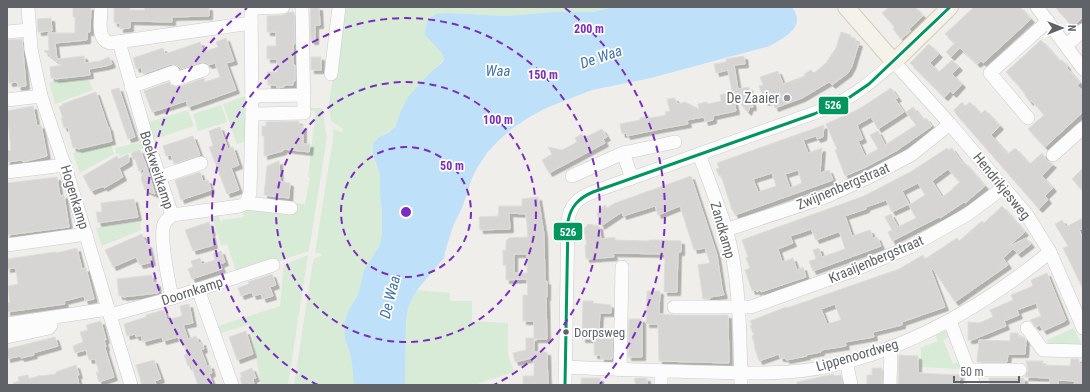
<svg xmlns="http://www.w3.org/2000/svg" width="1090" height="392" viewBox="0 0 1090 392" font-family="'Roboto Condensed',sans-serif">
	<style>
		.green { fill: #d8ebd6 }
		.water { fill: #bfe0f9 }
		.building { fill: #d6d5d3; stroke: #deddd9; fill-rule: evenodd; filter: url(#shadow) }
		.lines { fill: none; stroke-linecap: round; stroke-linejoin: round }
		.minor-casing { stroke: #cbcccc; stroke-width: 14 }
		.major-casing { stroke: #d7ceb8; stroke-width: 18 }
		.minor { stroke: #fdfcfc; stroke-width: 13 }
		.major { stroke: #f4f2e9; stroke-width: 16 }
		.bus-1-casing { stroke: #fff; stroke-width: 6 }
		.bus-1 { stroke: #00965e; stroke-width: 3 }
		.ring { fill: none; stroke: #7b2cbf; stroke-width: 2; stroke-dasharray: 7 5 }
		.poi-dot { fill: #919496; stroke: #fff; stroke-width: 1.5 }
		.bus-dot { fill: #5f6368; stroke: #fff; stroke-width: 1.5 }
		.labels { text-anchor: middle; stroke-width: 3.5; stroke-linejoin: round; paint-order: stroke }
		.bus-label { font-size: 13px; fill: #5f6368; stroke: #fff; text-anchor: start }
		.poi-label { font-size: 14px; fill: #5f6368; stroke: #fff; text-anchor: end }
		.street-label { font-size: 14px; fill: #5f6368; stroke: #fff }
		.water-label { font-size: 15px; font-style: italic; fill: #4174aa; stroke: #fff }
		.centre { fill: #7b2cbf; stroke: #fff; stroke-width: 2 }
		.ring-label { font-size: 12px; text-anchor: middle; font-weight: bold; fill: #7b2cbf; stroke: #fff; stroke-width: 3.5; stroke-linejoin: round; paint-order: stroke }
		.line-badge { stroke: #fff; stroke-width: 1.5 }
		.badge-label { font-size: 11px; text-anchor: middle; font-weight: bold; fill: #fff }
	</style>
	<defs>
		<filter id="shadow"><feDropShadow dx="3.5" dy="3.5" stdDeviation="0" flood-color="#0004"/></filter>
	</defs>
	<rect width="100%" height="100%" fill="#efeeea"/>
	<g class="green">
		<path d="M342,7H614L592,12H553L506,16L448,13L428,19C418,46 443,42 444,58C444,62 417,87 413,92C408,97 404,103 401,110C398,115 398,123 394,127C391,132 384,134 379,137L375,162L380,174V194L382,213V239L380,245L364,270L358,295L348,311L344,325L345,339L349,350L352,364L354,385H294L313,261L315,258L322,256L320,253H315L333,139V129L342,132L343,129L331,121L329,105Z"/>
		<polygon points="88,78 93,90 55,104 49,82"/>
		<polygon points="245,96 246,141 237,144 223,104"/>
		<polygon points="221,105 227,122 198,131 193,114"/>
		<polygon points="307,108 322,108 327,137 309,251 273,263 236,271 227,244 221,245 212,217 219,216 221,223 222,223 222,220 244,217 243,210 292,203 305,204 310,177 308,177 315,117 315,111 307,111"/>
		<polygon points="188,110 194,126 149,141 145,123"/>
		<polygon points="145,141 147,147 120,156 118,153 116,154 115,148"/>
		<polygon points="111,144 114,154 80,173 73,153"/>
		<polygon points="140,222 141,230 102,246 96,228"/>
		<polygon points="308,255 288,385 261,385 250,324 218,334 215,327 280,306 284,265"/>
		<polygon points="417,290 450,293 450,301 472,301 472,321 508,323 508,355 514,372 474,385 405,385 406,322 408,307"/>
		<polygon points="1074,328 1083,348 1050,349 1047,340"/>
		<polygon points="944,331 947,332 949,337 943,340 953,364 959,362 961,369 921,367 921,351 920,348 938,341 935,334"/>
	</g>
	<path class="water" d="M614,7H792C807,27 785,37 770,46L651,78L592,90L546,108L526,119L513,128L498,141L487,153L477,168L472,178L462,208L453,226L445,252L444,258L417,290L408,307L406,322L405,385H354L352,364L349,350L345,339L344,325L348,311L358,295L364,270L380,245L382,234V213L380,194V174L373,155V144L379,137L388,133L395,127L401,110L408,97L430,73L443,62L444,58L442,53L425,35V30L428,19L436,14L448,13L506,16L553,12H592Z"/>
	<g class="building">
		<polygon points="73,7 91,7 90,32 87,32 87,40 55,43 57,59 84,56 85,63 100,61 109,57 112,64 106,66 89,69 90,75 55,79 55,78 51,78 50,67 62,65 44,51 49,50 48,33 75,33 75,17 73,17"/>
		<polygon points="114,7 130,7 130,10 145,10 145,7 209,7 209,16 172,17 172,22 130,21 130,28 120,29 120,23 114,23"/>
		<polygon points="311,7 319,7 320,25 315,25 315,41 311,41 310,14"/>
		<polygon points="889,7 915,7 923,16 909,29 911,31 901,39 893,29 895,27 882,13"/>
		<polygon points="974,7 1020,7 1031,19 983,63 981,61 977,64 960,48 951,57 946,52 955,43 945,34"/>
		<polygon points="1055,7 1083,7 1083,17 1073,27"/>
		<polygon points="289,12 294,12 295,44 293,44 293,65 295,65 295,81 293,81 293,85 284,85 284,87 277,88 277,85 268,85 267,72 277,72 277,59 267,59 267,46 276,46 276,32 267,32 267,16 283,15"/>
		<polygon points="51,18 52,31 38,32 37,19"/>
		<polygon points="841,32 851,35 850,37 856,39 855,42 859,43 852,66 848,73 832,85 829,82 802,98 775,108 772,100 765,102 759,86 763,85 760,77 778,71 783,84 805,76 804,74 811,70 814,73 826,63 836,48"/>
		<polygon points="226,38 234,61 226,63 236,90 188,107 186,101 152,112 144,91 169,82 171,86 178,87 204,78 205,82 220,77 215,63 209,65 205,62 201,62 181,69 178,66 171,64 143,74 141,67 136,69 133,58 163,48 165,54 200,42 203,52 218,47 216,42"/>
		<polygon points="22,39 26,86 18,87 17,82 9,83 7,61 7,40"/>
		<polygon points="1041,40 1060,61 1062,60 1067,66 1067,68 1080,83 1077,85 1083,92 1083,112 1045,147 1028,129 1044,115 1031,100 1030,102 1024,94 1025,93 1006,72"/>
		<polygon points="929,44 939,54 930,63 939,72 952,60 959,67 952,74 962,84 953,94 950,91 945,97 943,96 910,63"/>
		<polygon points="744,56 745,64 734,65 738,89 749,87 753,107 750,107 748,112 733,95 736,111 713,116 713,120 705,122 704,117 687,120 688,124 660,129 627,136 626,133 622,134 620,124 640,120 640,118 649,116 650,118 666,115 665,112 670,111 667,99 675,98 676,103 678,103 678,104 685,102 699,109 698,104 707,102 708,104 721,101 720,95 732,92 728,70 716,73 714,64 726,62 726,59"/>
		<rect x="311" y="57" width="10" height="13"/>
		<polygon points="119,88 135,137 128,139 111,90"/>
		<polygon points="891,88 898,98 895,99 904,112 878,129 871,117 857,125 863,139 858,141 865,156 878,149 870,135 878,131 885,145 916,125 906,112 913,107 923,120 926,118 932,126 896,151 866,167 845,176 835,150 837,149 826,124 859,109"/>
		<polygon points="96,92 108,127 109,127 112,141 78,149 77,148 73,148 68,127 64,128 61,118 63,118 59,107 63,105 62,104"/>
		<polygon points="962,102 965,106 970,102 981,114 985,110 1000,126 991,135 1008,154 1015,148 1030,164 1042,153 1047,161 1053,164 1042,176 1053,188 1045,196 1048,200 1039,209 956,114 954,110"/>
		<polygon points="33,106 37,126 41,125 47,156 23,162 22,160 7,162 7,151 11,150 7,111"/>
		<polygon points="299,121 299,126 303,126 303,144 310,144 309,152 283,149 283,151 264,156 264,136 262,136 262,126 266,126 266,122"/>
		<path d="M824,125L823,137L817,139L816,136L803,140L808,153L822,148L820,173L829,170L833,180L735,215L733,210H732L721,175L719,176L716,169L719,168L717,163ZM798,170L802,183L790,188L785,174ZM772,173L776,186L758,192L753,179Z"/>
		<polygon points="220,127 228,149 233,147 239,165 231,168 239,190 227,194 209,147 213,146 209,131"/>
		<polygon points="602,129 607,137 603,139 605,143 549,173 542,160 552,154 548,147 562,150 577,142 575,138 582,134 584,138"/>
		<polygon points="193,136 200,155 174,164 171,155 166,156 163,146"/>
		<path d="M947,148L948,150L952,148L963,164L964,162L985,186L965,203L964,202L940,218L939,217L892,241L888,232L892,230L885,217L891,214L898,227L916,218L909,205L925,195L918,183L902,191L909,204L892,212L886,200L866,207V209L845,216L852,236L870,230L873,238L877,237L881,246L813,271L809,261L816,259L813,250L819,248L822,257L845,249L840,233L838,232L816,240L811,229L800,233L790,236L793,243L778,249L782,262L793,258L797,270L803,267L806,277L761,292L760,290L757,292L756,290L752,291L745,270L750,268L746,258L748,257L742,240L864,196L912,171ZM948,169L960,182L953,188V189L942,197L932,181Z"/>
		<polygon points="140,150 146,165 155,194 145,190 141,178 145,168 139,171 135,159 133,159 131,153"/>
		<polygon points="128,154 129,162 119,168 123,177 104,188 104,186 91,191 83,176 117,156 119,159"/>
		<polygon points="279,161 280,181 290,183 289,198 264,195 267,166"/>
		<polygon points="1083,168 1083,191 1072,179"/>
		<polygon points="200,172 203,181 208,180 211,190 181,200 175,180"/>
		<polygon points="691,176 717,255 722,288 724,295 710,297 710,299 703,299 698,265 710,263 705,248 694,250 680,206 658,215 655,206 623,216 622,212 601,226 597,214 599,210 605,205 607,208 615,203"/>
		<polygon points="57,177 60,196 64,195 69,227 7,235 7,183"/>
		<path d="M538,197L544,234L545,282L547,281V297H546L547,339H534V321H523V295H528L527,279L506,280V265H503V250H506V241L509,238L528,237L526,214L509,213L510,229L480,230L479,217L498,216L499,206H522V199ZM514,254H527V273H514Z"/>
		<polygon points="134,199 138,217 98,223 96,212 102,212 101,203"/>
		<path d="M1002,206L1025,232L1011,244L1012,245L1026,238L1031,244L1018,254L1013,249L1003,258L1008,265L955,302L933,269L931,270L945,307L902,322V325L873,332L874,337L845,342L846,346L821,350V352L806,355L807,356L792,359L786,360V358H780L779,354L759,361L754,346H755L752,336L754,335L750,326L752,325L750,321L786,307L787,308L899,269L923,255L925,259L957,238L959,241L982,221L984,223ZM835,304L841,320L827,324L821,309Z"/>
		<polygon points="1083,218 1083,228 1079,230 1083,238 1083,289 1063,248 1068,246 1055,224 1062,220 1066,227"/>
		<polygon points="209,222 212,232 211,232 214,245 193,251 185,230"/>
		<polygon points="588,224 599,226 601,239 615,237 615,240 650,241 649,240 661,240 681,241 681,252 678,252 677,292 664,292 665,254 613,253 614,257 586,259 585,245 587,245 584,229"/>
		<polygon points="142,234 146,244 148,244 152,262 140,265 136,257 113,267 105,250"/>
		<polygon points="77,248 82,269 86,268 94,299 85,301 84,296 64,301 65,304 7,312 7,303 10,302 8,286 18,284 16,270 14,268 7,269 7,259 55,252 56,253"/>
		<polygon points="221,251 225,262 220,264 222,269 192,279 188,269 193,267 191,261 200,258 202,264 215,260 213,254"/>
		<polygon points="1047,273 1066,320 1063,322 1043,331 1040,325 1036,327 1030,320 1041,316 1036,303 1017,310 1019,315 1004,321 1006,326 972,340 968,340 968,322 979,323 993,317 990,310 1013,300 1011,295 1033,286 1031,280"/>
		<polygon points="272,274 276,285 270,287 273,296 263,299 261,294 253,296 252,292 241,296 238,288 249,284 248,282"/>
		<polygon points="152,275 153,283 157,283 158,293 123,297 123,296 119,296 117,279"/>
		<polygon points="647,291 660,291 659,314 674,315 728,315 729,363 659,361 658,324 646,324"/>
		<polygon points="583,301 593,301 593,303 611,305 611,313 600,313 599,329 613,329 612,359 601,359 601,355 594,355 594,339 582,339"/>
		<polygon points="189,304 193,323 183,325 188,339 196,336 199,343 202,342 204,349 201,350 207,366 210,365 212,373 209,374 213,385 198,385 191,365 188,366 184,355 187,354 183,341 180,342 178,337 163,341 162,337 143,342 141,335 136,337 135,334 127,336 124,324 146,317 146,315 164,310 167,320 182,316 180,306"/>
		<polygon points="629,319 642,319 642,357 628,357"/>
		<polygon points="101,321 106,340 104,340 106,347 105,348 114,377 99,382 96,372 99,372 95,359 89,360 86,350 75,353 73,346 83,342 80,332 88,330 86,325"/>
		<polygon points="246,331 253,354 237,360 229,337"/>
		<polygon points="1010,333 1018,333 1018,337 1024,337 1026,340 1025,354 1008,354 1007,362 977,362 979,340 1010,341"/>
		<polygon points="55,337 58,346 33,353 34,355 21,358 20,356 7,359 7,349"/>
		<polygon points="526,338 534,338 534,352 547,352 548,385 523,385 523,376 534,376 534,360 532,360 532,358 515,362 513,353 526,350"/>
		<polygon points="899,355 918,356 918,373 960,375 959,385 917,384 917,385 898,385"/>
		<polygon points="1071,359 1079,359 1079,364 1083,364 1083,385 1074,385 1075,381 1058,380 1058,385 1050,385 1050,378 1025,377 1028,370 1026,361 1043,361 1043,365 1070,366"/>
		<polygon points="154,360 161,379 155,381 156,385 142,385 136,365"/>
		<polygon points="76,365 79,375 77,375 79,385 14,385 13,383 19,381 18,377 28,375 29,379 41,375 41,376 56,374 56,372"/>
		<polygon points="252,368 256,378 253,379 254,385 242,385 240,378 242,377 240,373"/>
		<polygon points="872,368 882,368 882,385 867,385 867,375 872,375"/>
		<polygon points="834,374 834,376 841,375 843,385 797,385 797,382"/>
		<rect x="581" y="378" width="19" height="7"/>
		<polygon points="637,378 647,378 647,385 636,385 634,379"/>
		<polygon points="989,378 1024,378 1024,385 990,385"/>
	</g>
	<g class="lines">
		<defs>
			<g id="minor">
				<polyline points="28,7 31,49 41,96 69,179 131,385"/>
				<path d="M101,7C101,18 96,40 110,43L251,23"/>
				<polyline points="1037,7 1083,69"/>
				<polyline points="251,8 283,7"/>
				<polyline points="7,32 29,30"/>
				<path d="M119,42L147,139L172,215C169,218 166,220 164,224C159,239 169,282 172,298"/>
				<polyline points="1066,46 1083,30"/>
				<polyline points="331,74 339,7"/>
				<polyline points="131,87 173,72 176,79 203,70"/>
				<polyline points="252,96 304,95"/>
				<polyline points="7,100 41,96"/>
				<polyline points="252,114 304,113 302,7"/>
				<polyline points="1028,118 990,73 1048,21"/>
				<polyline points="623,153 632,178"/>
				<path d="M699,154C708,179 718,204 726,229C740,275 740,337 741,385"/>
				<polyline points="1053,155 1083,128"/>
				<polyline points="7,172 65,165"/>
				<polyline points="572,176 623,153 675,142"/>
				<polyline points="160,177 201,163"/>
				<polyline points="246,203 291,208"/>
				<polyline points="172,215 240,206 246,203 250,193 252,114 251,7"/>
				<polyline points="726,230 825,197 867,178 911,155 950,124"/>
				<polyline points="7,245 86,234"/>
				<polyline points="198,289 232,385"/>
				<polyline points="674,307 751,307 849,272 910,247 968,214 1004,187"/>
				<polyline points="110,315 172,298 273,265"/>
				<polyline points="950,321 974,385"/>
				<polyline points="7,324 108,309"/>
				<polyline points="1027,328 1043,350 1083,351"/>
				<polyline points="7,337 49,328 51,325 51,318"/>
				<polyline points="846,361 851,385"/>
				<path d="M565,367C612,369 658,371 705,372C744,373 787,375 826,367C910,349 985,305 1050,252"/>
				<polyline points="620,370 622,267"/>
				<polyline points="969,370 1020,370"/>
				<polyline points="661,371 661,385"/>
				<path d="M565,385L568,221C570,205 578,198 593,192L828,108C855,96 871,82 894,62L950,124L1027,215L1050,252L1083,328"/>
				<polyline points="890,385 891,347"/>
			</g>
			<polyline id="major" points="846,7 894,62 950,7"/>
		</defs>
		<use href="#minor" class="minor-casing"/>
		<use href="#major" class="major-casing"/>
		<use href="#minor" class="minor"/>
		<use href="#major" class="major"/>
		<defs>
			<path id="bus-1" d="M565,385L568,221C571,206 579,198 593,192L814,114L847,99L869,84L950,7"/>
		</defs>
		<use href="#bus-1" class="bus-1-casing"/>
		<use href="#bus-1" class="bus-1"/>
	</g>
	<g class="ring">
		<circle cx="406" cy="212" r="65"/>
		<circle cx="406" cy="212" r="130"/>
		<path d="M318 385A194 194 0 1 1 494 385"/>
		<path d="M212 384A259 259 0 0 1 247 8M565 8A259 259 0 0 1 600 384"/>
	</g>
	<circle class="poi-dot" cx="787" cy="98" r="4"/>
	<circle class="bus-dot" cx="566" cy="332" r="3.5"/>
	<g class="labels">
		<g class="bus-label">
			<text x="574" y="337">Dorpsweg</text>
		</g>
		<g class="poi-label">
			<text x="779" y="103">De Zaaier</text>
		</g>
		<g class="street-label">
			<text transform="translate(157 170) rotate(72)" y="5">Boekweitkamp</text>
			<text transform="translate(843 186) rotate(-23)" y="5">Zwijnenbergstraat</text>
			<text transform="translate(1002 186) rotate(51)" y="5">Hendrikjesweg</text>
			<text transform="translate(75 197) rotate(73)" y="5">Hogenkamp</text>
			<text transform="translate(723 230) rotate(74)" y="5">Zandkamp</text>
			<text transform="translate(876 259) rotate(-23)" y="5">Kraaijenbergstraat</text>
			<text transform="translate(192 291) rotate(-18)" y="5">Doornkamp</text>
			<text transform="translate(857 355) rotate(-16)" y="5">Lippenoordweg</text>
		</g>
		<g class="water-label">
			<text transform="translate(601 57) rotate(-19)" y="5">De Waa</text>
			<text x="498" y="76">Waa</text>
			<text transform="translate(390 297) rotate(-76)" y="5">De Waa</text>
		</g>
	</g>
	<circle cx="406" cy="212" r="6" class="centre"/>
	<g class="ring-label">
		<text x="589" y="33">200 m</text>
		<text x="543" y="79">150 m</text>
		<text x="498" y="124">100 m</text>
		<text x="452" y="170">50 m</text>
	</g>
	<g class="line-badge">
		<rect x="818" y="96" width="31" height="19" rx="4" fill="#00965e"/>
		<rect x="553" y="222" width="30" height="19" rx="4" fill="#00965e"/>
	</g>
	<g class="badge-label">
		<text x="833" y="109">526</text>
		<text x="568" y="236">526</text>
	</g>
	<rect width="1090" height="392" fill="none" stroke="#5f6368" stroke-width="16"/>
	<g transform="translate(1062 28) rotate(90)" stroke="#ffffff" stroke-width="3" paint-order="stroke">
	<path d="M0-3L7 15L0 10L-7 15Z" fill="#5f6368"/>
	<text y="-6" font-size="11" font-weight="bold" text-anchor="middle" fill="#5f6368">N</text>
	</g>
	<path d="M954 376v6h65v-6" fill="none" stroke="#5f6368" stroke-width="2"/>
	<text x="960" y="376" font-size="12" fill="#5f6368" stroke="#ffffff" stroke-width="3" paint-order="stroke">50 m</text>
</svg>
